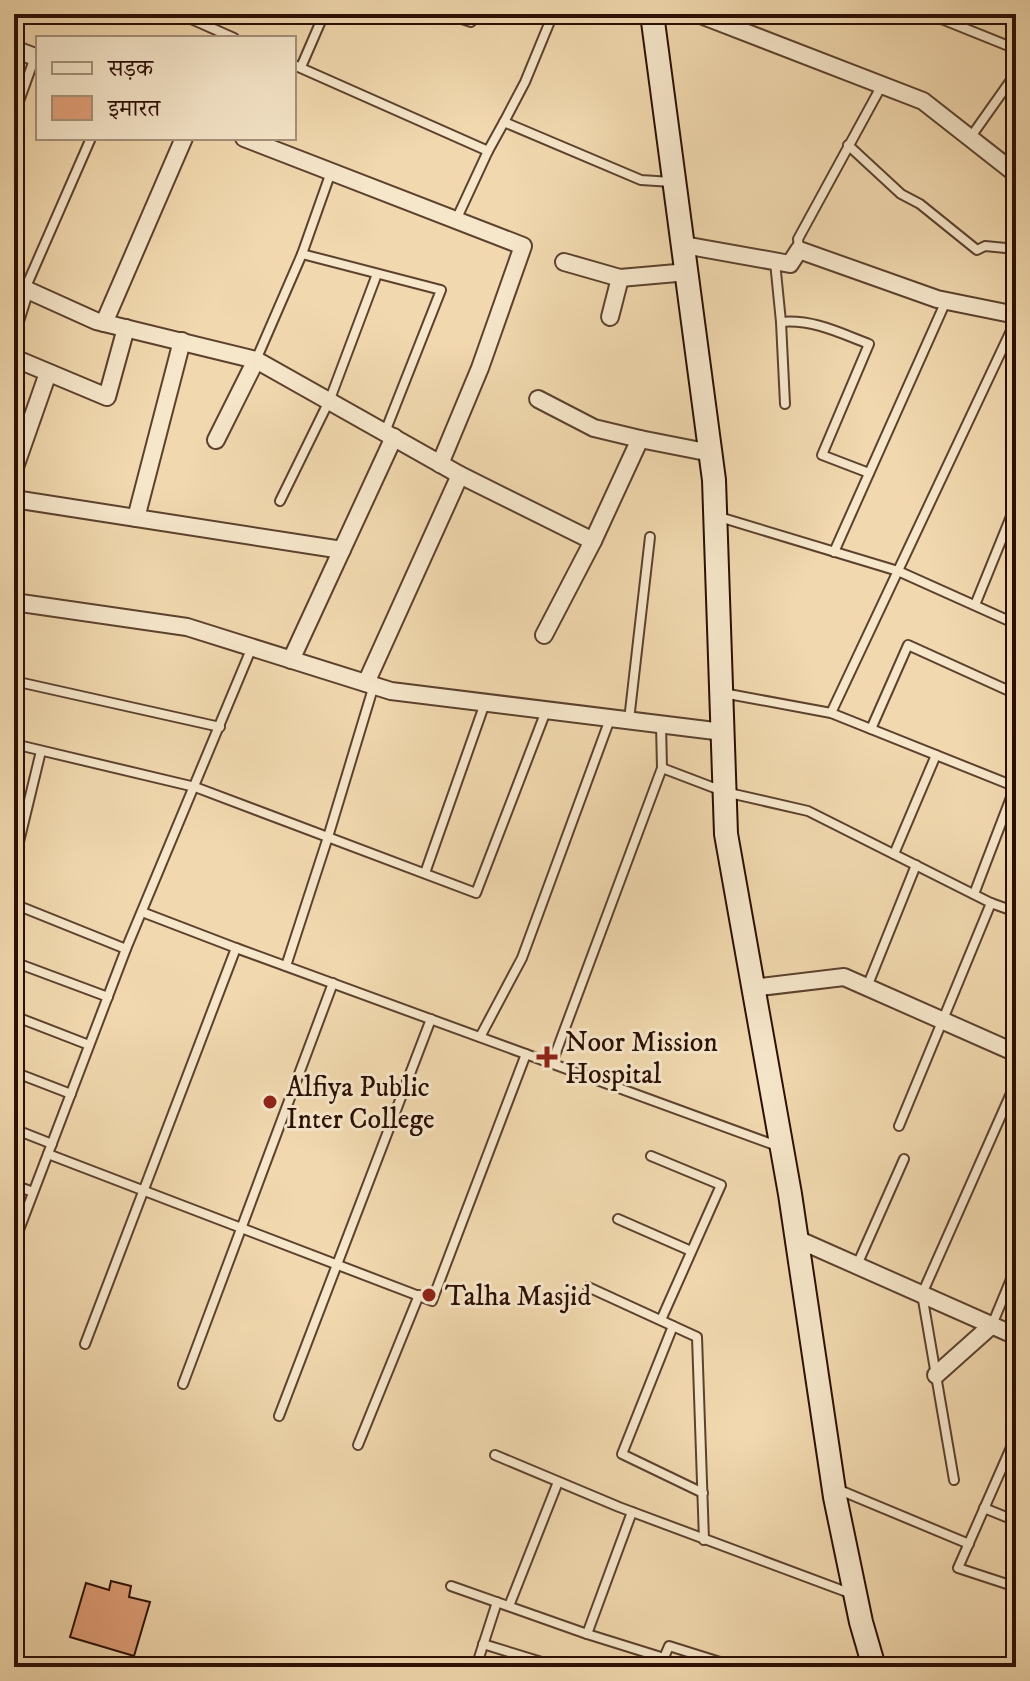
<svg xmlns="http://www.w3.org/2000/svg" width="1030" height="1681" viewBox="0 0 1030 1681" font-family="'IM FELL DW Pica','Noto Serif Devanagari',serif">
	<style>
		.building { fill: #e29f78; stroke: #2b0f04; stroke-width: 2 }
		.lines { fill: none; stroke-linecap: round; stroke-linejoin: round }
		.lane-casing { stroke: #5c412e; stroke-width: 12 }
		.street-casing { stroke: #5c412e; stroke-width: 20 }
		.secondary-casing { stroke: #2b0f04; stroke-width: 26 }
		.lane { stroke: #f6e6ca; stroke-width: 8 }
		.street { stroke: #f6e6ca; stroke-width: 16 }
		.secondary { stroke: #f6e6ca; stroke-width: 22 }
		.poi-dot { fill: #8f2418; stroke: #f6e6ca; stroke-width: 3 }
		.labels { text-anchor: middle; stroke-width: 6; stroke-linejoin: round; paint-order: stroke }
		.poi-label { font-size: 28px; fill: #2b0f04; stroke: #f6e6ca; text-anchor: start }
	</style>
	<rect width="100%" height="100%" fill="#f1d8ae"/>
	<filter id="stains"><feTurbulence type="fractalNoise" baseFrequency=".0025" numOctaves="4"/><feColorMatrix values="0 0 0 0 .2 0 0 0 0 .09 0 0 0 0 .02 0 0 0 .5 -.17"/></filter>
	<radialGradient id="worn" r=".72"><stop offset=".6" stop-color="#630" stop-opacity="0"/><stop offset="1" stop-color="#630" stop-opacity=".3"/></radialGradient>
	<polygon class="building" points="111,1581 131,1586 129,1597 150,1602 134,1656 70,1637 86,1583 109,1590"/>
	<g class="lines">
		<defs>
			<g id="lane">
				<polyline points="180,14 234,38"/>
				<polyline points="447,14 471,22"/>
				<polyline points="929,14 1016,49"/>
				<polyline points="740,30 748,14"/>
				<polyline points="294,65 488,151 504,122 641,180 672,182"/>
				<polyline points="301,67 324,14"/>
				<polyline points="14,115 35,57"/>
				<polyline points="504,122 525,82 553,14"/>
				<polyline points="970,138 1016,73"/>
				<polyline points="848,145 901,194 920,204 977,250 985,246 1016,249"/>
				<polyline points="456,220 488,151"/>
				<polyline points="799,250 798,239 882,85"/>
				<polyline points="302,254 441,290 385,432"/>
				<polyline points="775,262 781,322 785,404"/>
				<polyline points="25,289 91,138"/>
				<path d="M781,322C813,319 840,333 869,344L822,455L869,473"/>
				<polyline points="256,360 302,254 331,172"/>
				<polyline points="280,501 330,399 377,274"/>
				<polyline points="716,516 898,571 1016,624"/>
				<polyline points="834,552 946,301"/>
				<polyline points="975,605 1016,504"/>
				<polyline points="14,681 220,727"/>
				<polyline points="723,693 831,713 1016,787"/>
				<polyline points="831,713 1016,320"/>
				<polyline points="629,720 650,537"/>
				<polyline points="661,724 662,768"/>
				<polyline points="871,729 908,645 1016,694"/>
				<polyline points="14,744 195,787 476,893 546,711"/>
				<polyline points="14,845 18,846 41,751"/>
				<polyline points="894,854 936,755"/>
				<polyline points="425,873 485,703"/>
				<polyline points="974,894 1015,787"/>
				<polyline points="14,904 126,949"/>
				<polyline points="142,912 236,948"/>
				<polyline points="14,962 108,997"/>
				<polyline points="286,966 328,837 374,685"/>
				<polyline points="867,987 916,865"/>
				<polyline points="14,1016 89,1045"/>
				<polyline points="480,1037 522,958 610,719"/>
				<polyline points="552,1063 662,768 725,792 808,811 991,903 1016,912"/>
				<polyline points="14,1072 71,1094"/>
				<polyline points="899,1126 991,903"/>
				<polyline points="14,1129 52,1144"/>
				<polyline points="48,1154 432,1301 526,1054"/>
				<polyline points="651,1156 721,1185 661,1320"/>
				<polyline points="14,1185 33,1192"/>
				<polyline points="618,1219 691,1251"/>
				<polyline points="14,1243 126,949 252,647"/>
				<polyline points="857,1265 904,1159"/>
				<polyline points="588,1287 697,1337 704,1540"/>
				<polyline points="992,1325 1016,1267"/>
				<polyline points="673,1326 622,1454 703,1493"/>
				<polyline points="85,1344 236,948 780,1147"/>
				<polyline points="183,1384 333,983"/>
				<polyline points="279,1416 431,1019"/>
				<polyline points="1016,1436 958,1568 1016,1587"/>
				<polyline points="358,1445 419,1295"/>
				<polyline points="495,1455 619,1507 852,1594"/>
				<polyline points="954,1480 922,1294 1016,1082"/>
				<polyline points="837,1489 969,1544"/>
				<polyline points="984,1508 1016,1521"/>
				<polyline points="451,1586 587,1634 632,1512"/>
				<polyline points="509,1606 558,1482"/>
				<polyline points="587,1634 664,1658"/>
				<polyline points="483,1644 558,1667"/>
				<polyline points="476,1667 497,1602"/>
				<polyline points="660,1667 669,1646 736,1667"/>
			</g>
			<g id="street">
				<polyline points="698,14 923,101 1016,174"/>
				<polyline points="14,49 38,58"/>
				<polyline points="244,138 523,246 480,368 440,464"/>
				<polyline points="684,245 790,264 799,250 937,299 1016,315"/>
				<polyline points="564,262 620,278 688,272"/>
				<polyline points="14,284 96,321 256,360 460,475 593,541"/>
				<polyline points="610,317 620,278"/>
				<polyline points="104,323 184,138"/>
				<polyline points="14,324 25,289"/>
				<polyline points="14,358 107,397 126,328"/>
				<polyline points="538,399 594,428 640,439"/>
				<polyline points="216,440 256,360"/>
				<polyline points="14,470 48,373"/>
				<polyline points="14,499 342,550"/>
				<polyline points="136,518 182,341"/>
				<polyline points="14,602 187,627 391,691 723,732"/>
				<polyline points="544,635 593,541 640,439 711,453"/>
				<polyline points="291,660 394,437"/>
				<polyline points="366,683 460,475"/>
				<polyline points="752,988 844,977 1016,1053"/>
				<polyline points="797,1239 1016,1336"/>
				<polyline points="936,1375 992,1325"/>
			</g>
			<polyline id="secondary" points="652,14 714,480 726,834 790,1194 835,1497 861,1622 874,1667"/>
		</defs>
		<use href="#lane" class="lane-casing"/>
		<use href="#street" class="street-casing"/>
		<use href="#secondary" class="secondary-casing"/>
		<use href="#lane" class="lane"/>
		<use href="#street" class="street"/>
		<use href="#secondary" class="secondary"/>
	</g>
	<g class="poi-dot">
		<path d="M543 1045h8v8h8v8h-8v8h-8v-8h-8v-8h8z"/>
		<circle cx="270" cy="1102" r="8"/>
		<circle cx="429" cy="1295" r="8"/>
	</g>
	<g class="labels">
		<g class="poi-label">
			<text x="565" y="1051">Noor Mission<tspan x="565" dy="32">Hospital</tspan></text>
			<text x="286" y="1096">Alfiya Public<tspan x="286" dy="32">Inter College</tspan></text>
			<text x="445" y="1305">Talha Masjid</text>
		</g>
	</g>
	<rect width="1030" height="1681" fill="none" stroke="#f1d8ae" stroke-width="48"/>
	<rect x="16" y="16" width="998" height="1649" fill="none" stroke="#2b0f04" stroke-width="4"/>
	<rect x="24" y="24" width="982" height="1633" fill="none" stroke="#2b0f04" stroke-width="2"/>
	<rect x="36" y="36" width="260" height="104" fill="#f6e6ca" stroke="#a5907b" stroke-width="2"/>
	<rect x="52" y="62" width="40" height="12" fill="#f6e6ca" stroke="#a5907b" stroke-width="2"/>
	<text x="108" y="76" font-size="24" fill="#2b0f04">सड़क</text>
	<rect x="52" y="96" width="40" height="24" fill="#e29f78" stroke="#a5907b" stroke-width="2"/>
	<text x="108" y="116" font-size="24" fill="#2b0f04">इमारत</text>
	<rect width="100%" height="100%" filter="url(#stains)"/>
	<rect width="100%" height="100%" fill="url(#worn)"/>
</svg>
